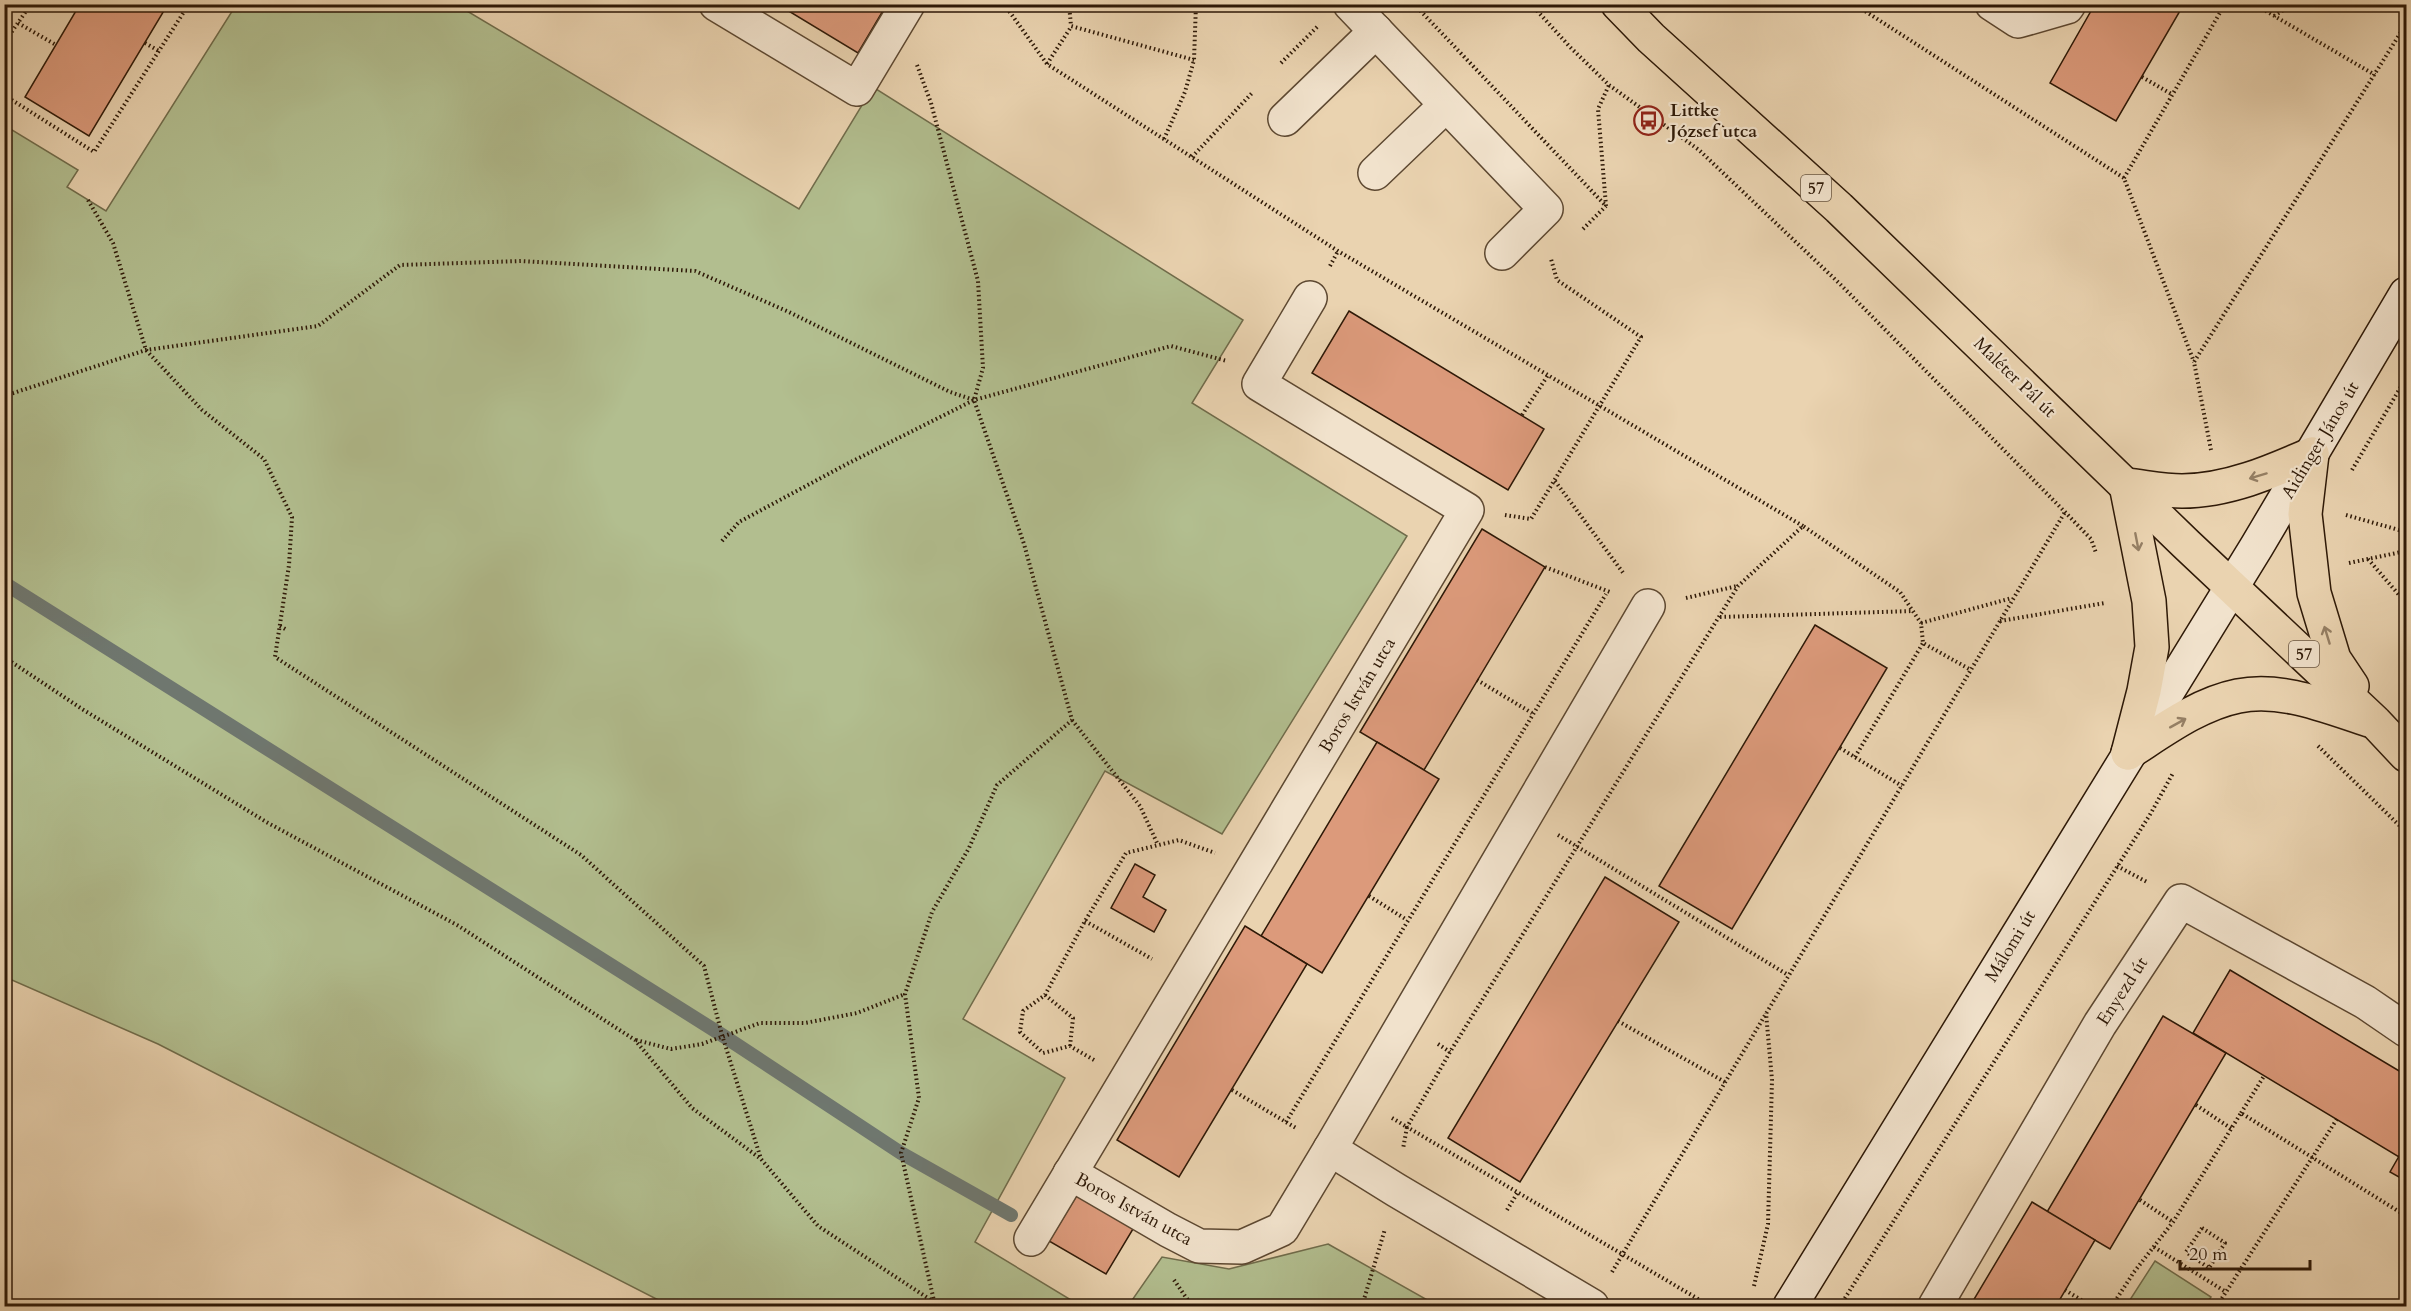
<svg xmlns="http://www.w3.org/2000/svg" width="2411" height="1311" viewBox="0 0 2411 1311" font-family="Cardo,serif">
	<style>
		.green { fill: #b2be8f; stroke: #706c4b; stroke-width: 1.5 }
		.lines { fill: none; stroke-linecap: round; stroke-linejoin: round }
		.stream { stroke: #6f776f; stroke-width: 14 }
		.building { fill: #dc9a7b; stroke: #2e1907; stroke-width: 1.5 }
		.street-casing { stroke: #5d4831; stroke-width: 36 }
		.secondary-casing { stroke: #2e1907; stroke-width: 36 }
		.primary-casing { stroke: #2e1907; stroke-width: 36 }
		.path { stroke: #2e1907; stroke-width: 4; stroke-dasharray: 1.5 3; stroke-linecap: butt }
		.street { stroke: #f1e2cc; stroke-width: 33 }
		.secondary { stroke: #f1e2cc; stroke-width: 33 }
		.primary { stroke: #ead3b0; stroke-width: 33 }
		.oneway { stroke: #957f64 }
		.labels { text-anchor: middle; stroke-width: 4.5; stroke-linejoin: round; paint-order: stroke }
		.shield { fill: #f1e2cc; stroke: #685542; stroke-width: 1.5 }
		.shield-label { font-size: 16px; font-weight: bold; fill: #2e1907 }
		.poi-label { font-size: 18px; font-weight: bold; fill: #2e1907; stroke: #f1e2cc; text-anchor: start }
		.street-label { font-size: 18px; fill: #2e1907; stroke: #f1e2cc }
	</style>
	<rect width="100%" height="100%" fill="#ead3b0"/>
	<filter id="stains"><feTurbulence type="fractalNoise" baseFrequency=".00333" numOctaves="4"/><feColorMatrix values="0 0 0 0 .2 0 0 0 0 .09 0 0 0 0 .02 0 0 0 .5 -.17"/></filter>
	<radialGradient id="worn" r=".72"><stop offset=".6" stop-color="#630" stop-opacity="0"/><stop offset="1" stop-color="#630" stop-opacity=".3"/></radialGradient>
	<g class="green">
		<polygon points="236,5 457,5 799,209 873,87 1243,320 1192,403 1407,536 1222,834 1105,771 963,1019 1065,1078 975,1242 1081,1306 670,1306 158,1044 5,977 4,125 78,170 67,187 106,211"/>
		<polygon points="1328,1244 1438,1306 1128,1306 1162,1257 1229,1269"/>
		<polygon points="2155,1261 2211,1297 2205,1306 2126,1306"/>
	</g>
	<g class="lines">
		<polyline class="stream" points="4,583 722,1035 901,1153 1011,1215"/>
	</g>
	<g class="building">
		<polygon points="80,4 168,4 89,136 25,97"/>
		<polygon points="777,4 887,4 858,53"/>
		<polygon points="2095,4 2184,4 2116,121 2050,83"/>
		<polygon points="1349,311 1544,429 1508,490 1312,373"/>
		<polygon points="1482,529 1545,567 1424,770 1360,732"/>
		<polygon points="1815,625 1887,668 1732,929 1659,886"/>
		<polygon points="1377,742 1439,779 1322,973 1261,936"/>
		<polygon points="1135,864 1155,875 1143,897 1166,910 1154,932 1111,908"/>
		<polygon points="1605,877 1679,922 1520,1182 1448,1138"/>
		<polygon points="1245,926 1307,964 1179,1177 1117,1140"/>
		<polygon points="2230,970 2406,1075 2406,1144 2399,1157 2193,1033"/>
		<polygon points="2163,1016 2226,1053 2110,1249 2047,1212"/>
		<polygon points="2406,1144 2406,1181 2390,1172"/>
		<polygon points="1080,1190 1136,1224 1106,1274 1049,1241"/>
		<polygon points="2032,1202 2095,1240 2056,1306 1970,1306"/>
	</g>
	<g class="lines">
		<defs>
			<g id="street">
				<polyline points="716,4 857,89 908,4"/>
				<polyline points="1350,4 1546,209 1502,253"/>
				<polyline points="1992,4 2018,21 2067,7 2069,4"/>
				<polyline points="1285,119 1376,31"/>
				<polyline points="1375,173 1446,105"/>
				<polyline points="1070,1173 1168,1230 1199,1246 1242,1247 1282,1229 1330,1149"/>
				<polyline points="1031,1239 1467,510 1259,384 1310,298"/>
				<polyline points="1592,1306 1396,1190 1330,1149 1648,606"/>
				<polyline points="1935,1306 2100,1024 2181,901 2365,1002 2406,1030"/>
			</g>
			<polyline id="secondary" points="1790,1306 2257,546 2406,294"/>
			<g id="primary">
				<polyline points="1618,4 1651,38 1839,208 2186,544 2375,722 2406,755"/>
				<polyline points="2312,454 2305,514 2314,593 2334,659 2352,686"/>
				<polyline points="2126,485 2149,601 2152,647 2144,691 2128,753"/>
				<path d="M2126,485C2145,487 2164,491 2182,491C2227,491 2271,472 2312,454"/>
				<path d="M2128,753C2161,732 2198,704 2238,696C2282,687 2328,707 2369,720"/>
			</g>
		</defs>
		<use href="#street" class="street-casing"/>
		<use href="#secondary" class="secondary-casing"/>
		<use href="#primary" class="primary-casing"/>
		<g class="path">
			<polyline points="1004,4 1047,64 1338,251 1803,526"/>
			<polyline points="1069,4 1071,26 1194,60"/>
			<polyline points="1414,4 1606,206"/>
			<polyline points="1531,4 1570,47 1609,85 1699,150 1840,284 2065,512 2091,539 2096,553"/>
			<polyline points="1854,4 2124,178 2194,362"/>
			<polyline points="2254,4 2375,75"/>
			<polyline points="2274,16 2293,4"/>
			<polyline points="18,23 56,45"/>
			<polyline points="4,43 31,4"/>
			<polyline points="145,43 159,51"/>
			<polyline points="1281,63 1318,26"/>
			<polyline points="1047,64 1071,27"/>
			<polyline points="917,65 931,103 978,281 983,368 974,400 1024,544 1072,720 997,785 969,848 932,912 905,994 919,1098 901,1153 934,1301"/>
			<polyline points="2142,77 2173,95"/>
			<polyline points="4,95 94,152 189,4"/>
			<polyline points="1164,139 1185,92 1194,60 1196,4"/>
			<polyline points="1192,157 1253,92"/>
			<polyline points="2124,178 2225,4"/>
			<polyline points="88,200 113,243 146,350 202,410 264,459 292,517 289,565 275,657 581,855 704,966 722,1035 761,1159"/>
			<polyline points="1606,206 1598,109 1609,85"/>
			<polyline points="1583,229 1606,206"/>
			<polyline points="1330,266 1338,251"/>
			<polyline points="4,396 146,350 318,326 400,265 521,261 695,271 789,312 950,392 974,400"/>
			<polyline points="1522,415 1548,375"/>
			<polyline points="2211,450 2194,362 2406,24"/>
			<polyline points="2352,470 2406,378"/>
			<polyline points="1555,481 1624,574"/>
			<polyline points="1505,515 1531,519 1641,337 1557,280 1551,259"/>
			<polyline points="2346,515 2406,532"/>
			<polyline points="722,541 739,522 845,465 974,400 1171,346 1227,361"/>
			<polyline points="2368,559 2406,603"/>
			<polyline points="2349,563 2406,551"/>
			<polyline points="1545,567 1610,592"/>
			<polyline points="1686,598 1737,586"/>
			<polyline points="1720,617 1913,611"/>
			<polyline points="2000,621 2105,603"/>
			<polyline points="1921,623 2012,598"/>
			<polyline points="280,626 287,630"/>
			<polyline points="4,657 82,709 268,823 457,925 635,1040 692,1108 761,1159 818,1226 940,1306"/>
			<polyline points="1477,680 1532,713"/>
			<polyline points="1072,720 1140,806 1158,845"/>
			<polyline points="2318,746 2406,832"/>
			<polyline points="1840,748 1902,786"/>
			<polyline points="1855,757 1923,643"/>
			<polyline points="1558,835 1788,975"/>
			<polyline points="2117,866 2147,882"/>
			<polyline points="1369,896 1407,920"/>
			<polyline points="1085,921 1152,959"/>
			<polyline points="1045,995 1073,1018 1070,1046"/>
			<polyline points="1618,1021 1725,1082"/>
			<polyline points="636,1040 671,1049 702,1044 760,1023 805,1023 857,1013 905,994"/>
			<polyline points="1438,1044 1450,1052"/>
			<polyline points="1094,1060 1070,1046 1043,1053 1020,1032 1023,1011 1045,995 1085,921 1126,853 1179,840 1215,853"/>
			<polyline points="1232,1090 1296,1128"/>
			<polyline points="2196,1105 2232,1129"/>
			<polyline points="2241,1113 2264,1076"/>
			<polyline points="1392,1118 1407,1127 1403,1149"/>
			<polyline points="1286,1122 1606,594"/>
			<polyline points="2140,1200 2173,1222"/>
			<polyline points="1507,1210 1518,1192"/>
			<polygon points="2202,1228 2225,1243 2209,1268 2186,1252"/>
			<polyline points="2154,1247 2226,1292"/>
			<polyline points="1612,1272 2065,512"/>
			<polyline points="1174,1280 1192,1306"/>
			<polyline points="1754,1286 1768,1224 1772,1080 1766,1013"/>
			<polyline points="2065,1290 2091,1306"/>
			<polyline points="1362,1306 1385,1229"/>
			<polyline points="1710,1306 1407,1127 1450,1052 1738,586 1803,526 1900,592 1921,623 1923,643 1971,670"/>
			<polyline points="1840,1306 2151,813 2173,773"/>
			<polyline points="2112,1306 2134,1272 2173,1222 2241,1113 2406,1216"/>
			<polyline points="2217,1306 2337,1119"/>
		</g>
		<use href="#street" class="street"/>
		<use href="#secondary" class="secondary"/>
		<use href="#primary" class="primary"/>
	</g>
	<defs><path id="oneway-shaft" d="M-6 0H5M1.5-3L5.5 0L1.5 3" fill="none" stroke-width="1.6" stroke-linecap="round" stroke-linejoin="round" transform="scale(1.5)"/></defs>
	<g class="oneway">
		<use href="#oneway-shaft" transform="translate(2258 476) rotate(163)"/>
		<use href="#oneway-shaft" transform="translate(2137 542) rotate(79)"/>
		<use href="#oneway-shaft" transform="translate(2327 635) rotate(-107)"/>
		<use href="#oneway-shaft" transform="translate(2178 723) rotate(-29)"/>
	</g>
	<defs>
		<symbol id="bus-ring" viewBox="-11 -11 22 22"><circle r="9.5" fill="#f1e2cc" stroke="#8f2418" stroke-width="1.5"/><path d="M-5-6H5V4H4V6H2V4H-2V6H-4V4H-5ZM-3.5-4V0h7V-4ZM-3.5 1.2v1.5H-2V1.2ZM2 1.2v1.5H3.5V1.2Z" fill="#8f2418"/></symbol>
	</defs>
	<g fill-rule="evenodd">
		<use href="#bus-ring" x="1632" y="104" width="33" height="33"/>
	</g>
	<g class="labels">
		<g class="shield">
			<rect x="1801" y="175" width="30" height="26" rx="4.5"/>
			<rect x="2289" y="641" width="30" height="26" rx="4.5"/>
		</g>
		<g class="shield-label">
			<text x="1816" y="194">57</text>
			<text x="2304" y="660">57</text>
		</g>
		<g class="poi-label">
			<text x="1670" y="116">Littke<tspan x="1670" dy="21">József utca</tspan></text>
		</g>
		<g class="street-label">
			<text transform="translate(2015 377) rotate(44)" y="6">Maléter Pál út</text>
			<text transform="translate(2320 440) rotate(-59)" y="6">Aidinger János út</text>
			<text transform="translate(1357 695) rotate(-59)" y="6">Boros István utca</text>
			<text transform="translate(2010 946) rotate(-59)" y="6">Málomi út</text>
			<text transform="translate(2122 991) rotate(-57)" y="6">Enyezd út</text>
			<text transform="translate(1134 1209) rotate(29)" y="6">Boros István utca</text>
		</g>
	</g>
	<rect width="2411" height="1311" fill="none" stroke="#ead3b0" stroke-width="24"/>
	<rect x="6" y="6" width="2399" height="1299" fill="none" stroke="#2e1907" stroke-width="3"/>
	<rect x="12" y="12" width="2387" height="1287" fill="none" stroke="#2e1907" stroke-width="1.5"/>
	<path d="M2180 1260v9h130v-9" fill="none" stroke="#2e1907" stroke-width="3"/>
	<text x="2189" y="1260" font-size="18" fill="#2e1907" stroke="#f1e2cc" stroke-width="4.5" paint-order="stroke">20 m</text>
	<rect width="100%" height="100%" filter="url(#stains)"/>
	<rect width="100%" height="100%" fill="url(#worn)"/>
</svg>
